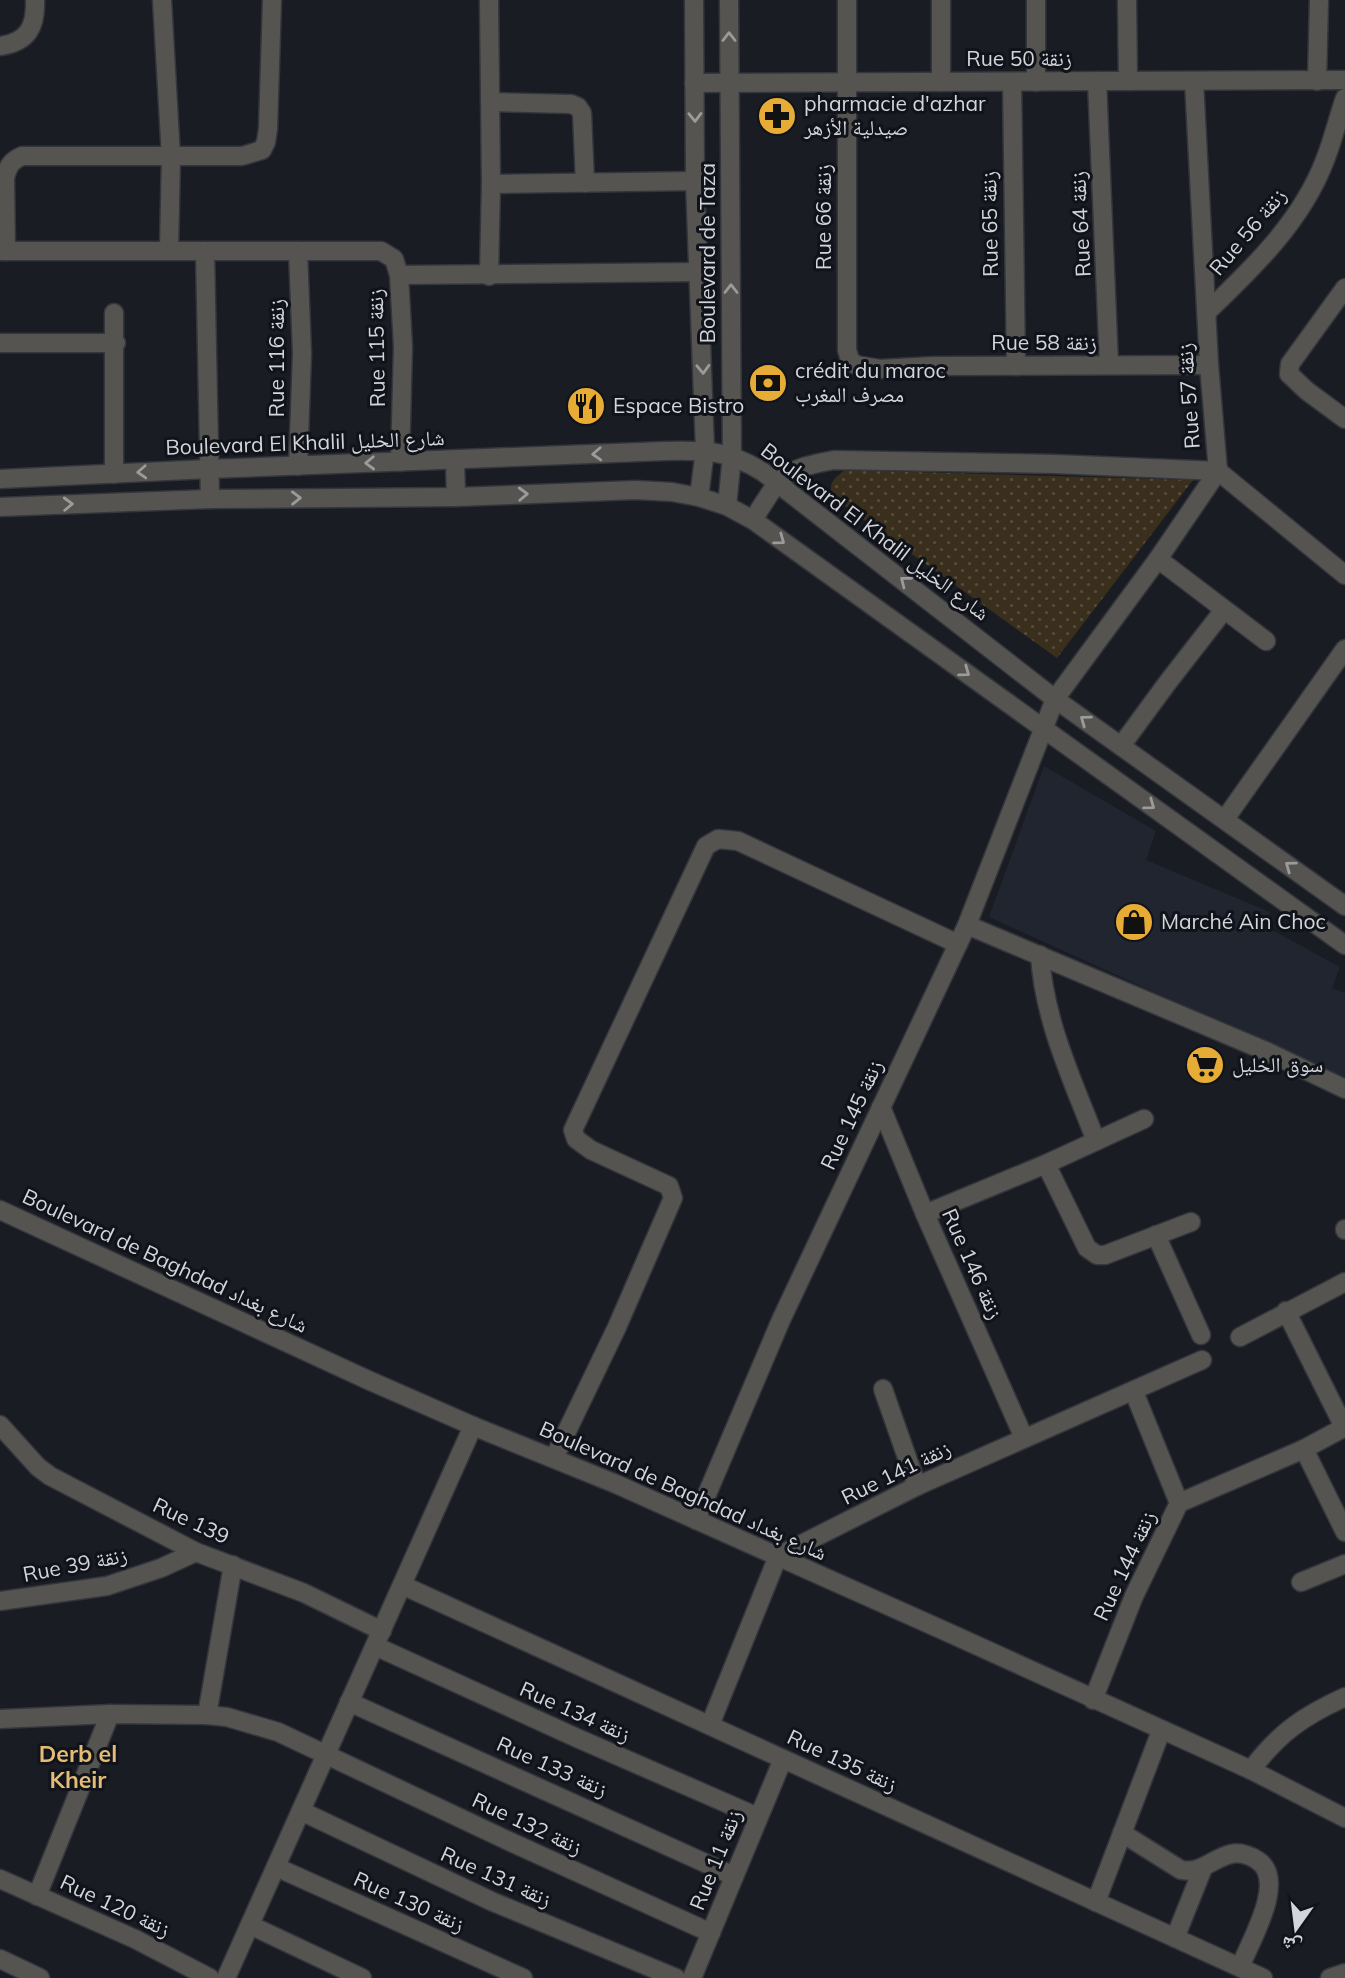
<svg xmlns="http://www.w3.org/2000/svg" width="1345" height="1978" viewBox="0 0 1345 1978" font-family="Mulish,'Noto Naskh Arabic',sans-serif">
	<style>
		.built { fill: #202530 }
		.park { fill: url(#park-dots) }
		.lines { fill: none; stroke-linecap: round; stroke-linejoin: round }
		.minor-casing { stroke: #33363c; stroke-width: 21 }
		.tertiary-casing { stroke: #33363c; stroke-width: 21 }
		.minor { stroke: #565451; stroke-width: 18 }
		.tertiary { stroke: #565451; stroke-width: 18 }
		.oneway { stroke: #9b9b9c }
		.labels { text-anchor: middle; stroke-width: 6; stroke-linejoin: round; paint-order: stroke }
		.street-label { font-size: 21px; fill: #d3d5da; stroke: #101319 }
		.poi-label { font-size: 21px; fill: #d3d5da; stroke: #101319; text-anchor: start }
		.neighbourhood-label { font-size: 23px; font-weight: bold; fill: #e4bc75; stroke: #101319 }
	</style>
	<defs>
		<pattern id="park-dots" width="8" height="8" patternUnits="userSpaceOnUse" patternTransform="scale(1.75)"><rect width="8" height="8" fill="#392f1c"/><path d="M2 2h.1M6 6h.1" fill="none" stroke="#554c3c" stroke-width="1.8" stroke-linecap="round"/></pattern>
	</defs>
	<rect width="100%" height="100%" fill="#191c22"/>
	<polygon class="built" points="1044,766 1156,831 1146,860 1270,912 1267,927 1340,967 1332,988 1345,993 1345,1079 989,917"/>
	<path class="park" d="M845,470L1193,480L1057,658L832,497C828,483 834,478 845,470Z"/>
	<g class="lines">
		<defs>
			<g id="minor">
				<polyline points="162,0 171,157 169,250"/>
				<polyline points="489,0 491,184 489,276"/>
				<polyline points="847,0 847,350 850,360 856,365 880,369 934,366 1209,365"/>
				<polyline points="1036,0 1036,82"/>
				<polyline points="1127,0 1128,81"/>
				<path d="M0,46C28,42 36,27 35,0"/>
				<polyline points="1097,81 1109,365"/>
				<polyline points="1317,81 1319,0"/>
				<polyline points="941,82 941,0"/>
				<polyline points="1012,82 1016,366"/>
				<polyline points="694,83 1345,80"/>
				<polyline points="490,102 571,104 578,107 582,113 585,183"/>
				<polyline points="491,184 695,181"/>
				<polyline points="0,251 381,251 394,259 399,275 403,347 400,462"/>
				<path d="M6,251L5,178C8,166 11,161 22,156H242L262,150L266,142L268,129L272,0"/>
				<polyline points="205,251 210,499"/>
				<polyline points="399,275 700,272"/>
				<polyline points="1345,288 1290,364 1289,374 1307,391 1345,419"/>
				<path d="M1207,312C1253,268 1302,221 1325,160C1333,140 1338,118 1345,98"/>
				<polyline points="114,313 114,474"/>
				<polyline points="0,343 116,343"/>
				<polyline points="298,466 302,353 298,251"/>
				<path d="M753,520C780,477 782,469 834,460L1055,464L1218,471L1345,575"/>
				<polyline points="1158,559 1266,641"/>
				<polyline points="1121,746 1168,682 1224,610"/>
				<polyline points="1225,819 1345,649"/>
				<polyline points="967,925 1268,1052 1345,1089"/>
				<path d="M1040,955C1044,1021 1073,1081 1096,1141"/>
				<polyline points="881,1107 925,1214 1024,1438"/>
				<polyline points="1046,1164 1087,1248 1097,1255 1105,1255 1191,1222"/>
				<polyline points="925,1214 1046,1164 1144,1119"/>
				<polyline points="1345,1229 1345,1230"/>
				<polyline points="1156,1235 1201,1335"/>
				<polyline points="1286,1311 1344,1427"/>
				<polyline points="1240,1337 1345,1282"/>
				<polyline points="883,1389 917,1486"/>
				<polyline points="1134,1392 1179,1503"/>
				<polyline points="0,1425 38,1467 50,1476 196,1552 304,1593 382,1631"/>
				<polyline points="1304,1449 1345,1532"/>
				<polyline points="554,1458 617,1327 673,1198 669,1186 591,1150 576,1139 573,1130 706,846 718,839 738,841 958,944"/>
				<polyline points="696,1520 781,1320 967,925 1055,699 1158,559 1218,471 1209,365 1194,81"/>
				<polyline points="1301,1582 1345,1564"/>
				<polyline points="402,1585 1263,1978"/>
				<polyline points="0,1601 107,1586 161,1568 196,1552"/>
				<polyline points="375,1646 577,1738 758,1817"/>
				<polyline points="1093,1700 1134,1596 1179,1503 1304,1449 1345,1427"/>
				<polyline points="349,1702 734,1876"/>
				<polyline points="207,1715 233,1565"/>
				<polyline points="0,1719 110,1714 207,1715 227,1717 278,1732 513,1843 711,1933"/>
				<polyline points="710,1725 778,1556 917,1486 1202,1360"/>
				<path d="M1251,1770C1279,1733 1303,1716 1345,1697"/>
				<polyline points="301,1811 491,1901 676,1978"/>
				<path d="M1122,1833L1181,1870C1201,1874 1213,1858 1231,1854C1239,1852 1250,1855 1257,1860C1288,1879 1250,1942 1240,1967"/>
				<polyline points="276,1867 523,1978"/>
				<polyline points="0,1879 135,1939 210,1978"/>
				<polyline points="37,1896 110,1714"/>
				<polyline points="1096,1902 1161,1731"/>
				<polyline points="250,1925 362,1978"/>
				<polyline points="1175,1938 1203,1868"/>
				<polyline points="0,1959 40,1978"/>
				<polyline points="226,1978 473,1426"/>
				<polyline points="692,1978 783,1759"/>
			</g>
			<g id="tertiary">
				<polyline points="694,0 695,181 705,450 699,497"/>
				<polyline points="455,461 456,497"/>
				<path d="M0,479L209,469L665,451C705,450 728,450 763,472L1055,699L1345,906"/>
				<polyline points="727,506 732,456 729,0"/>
				<polyline points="0,507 210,499 456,497 636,490 672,492 699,497 727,506 753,520 1345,945"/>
				<polyline points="0,1210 368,1380 473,1426 616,1484 947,1632 1251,1770 1345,1818"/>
				<polyline points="1330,1978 1345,1973"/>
			</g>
		</defs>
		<use href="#minor" class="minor-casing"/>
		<use href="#tertiary" class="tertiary-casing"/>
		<use href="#minor" class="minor"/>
		<use href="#tertiary" class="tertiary"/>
	</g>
	<defs><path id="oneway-chevron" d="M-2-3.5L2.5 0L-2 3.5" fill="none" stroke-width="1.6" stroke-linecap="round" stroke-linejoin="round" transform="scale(1.75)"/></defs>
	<g class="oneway">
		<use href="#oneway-chevron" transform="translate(729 37) rotate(-90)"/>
		<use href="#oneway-chevron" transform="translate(695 117) rotate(89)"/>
		<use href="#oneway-chevron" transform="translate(731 289) rotate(-90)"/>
		<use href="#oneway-chevron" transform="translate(703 369) rotate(88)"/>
		<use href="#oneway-chevron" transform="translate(597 454) rotate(177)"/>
		<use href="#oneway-chevron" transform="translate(370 463) rotate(178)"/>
		<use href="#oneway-chevron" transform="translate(142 472) rotate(177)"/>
		<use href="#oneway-chevron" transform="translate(523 494) rotate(-2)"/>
		<use href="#oneway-chevron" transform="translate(296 498) rotate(-1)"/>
		<use href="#oneway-chevron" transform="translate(68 504) rotate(-2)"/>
		<use href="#oneway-chevron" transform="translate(780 540) rotate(36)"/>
		<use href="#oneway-chevron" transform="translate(905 581) rotate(-142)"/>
		<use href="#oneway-chevron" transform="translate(965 672) rotate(36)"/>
		<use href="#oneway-chevron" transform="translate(1085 720) rotate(-144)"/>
		<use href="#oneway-chevron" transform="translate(1150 805) rotate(36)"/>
		<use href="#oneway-chevron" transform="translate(1290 866) rotate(-144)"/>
	</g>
	<defs>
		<symbol id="pharmacy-disc" viewBox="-11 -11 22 22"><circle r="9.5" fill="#e6ac36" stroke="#101319"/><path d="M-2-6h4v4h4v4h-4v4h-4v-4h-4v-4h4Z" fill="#111"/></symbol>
		<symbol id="bank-disc" viewBox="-11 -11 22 22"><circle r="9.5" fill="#e6ac36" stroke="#101319"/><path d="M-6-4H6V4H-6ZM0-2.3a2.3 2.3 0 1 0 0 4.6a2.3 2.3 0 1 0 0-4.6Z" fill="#111"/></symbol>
		<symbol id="restaurant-disc" viewBox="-11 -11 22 22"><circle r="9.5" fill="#e6ac36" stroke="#101319"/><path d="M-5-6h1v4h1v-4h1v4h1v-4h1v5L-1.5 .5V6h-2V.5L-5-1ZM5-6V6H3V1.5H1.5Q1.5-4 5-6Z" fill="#111"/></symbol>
		<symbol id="shop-disc" viewBox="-11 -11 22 22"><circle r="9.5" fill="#e6ac36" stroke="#101319"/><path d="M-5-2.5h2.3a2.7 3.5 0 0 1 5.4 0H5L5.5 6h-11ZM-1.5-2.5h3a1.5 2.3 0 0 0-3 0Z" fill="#111"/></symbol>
		<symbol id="supermarket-disc" viewBox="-11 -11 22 22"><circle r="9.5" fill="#e6ac36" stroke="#101319"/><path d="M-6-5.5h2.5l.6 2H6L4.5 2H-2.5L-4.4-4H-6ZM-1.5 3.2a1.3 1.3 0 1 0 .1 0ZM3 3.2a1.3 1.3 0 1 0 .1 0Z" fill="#111"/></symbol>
	</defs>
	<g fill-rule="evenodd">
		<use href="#pharmacy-disc" x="755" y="94" width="44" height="44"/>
		<use href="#bank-disc" x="746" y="361" width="44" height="44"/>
		<use href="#restaurant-disc" x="564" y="384" width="44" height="44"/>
		<use href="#shop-disc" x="1112" y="900" width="44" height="44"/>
		<use href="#supermarket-disc" x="1183" y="1043" width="44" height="44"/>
	</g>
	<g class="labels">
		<g class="street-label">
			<text x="1019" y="66">Rue 50 زنقة</text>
			<text transform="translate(824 217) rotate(-90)" y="7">Rue 66 زنقة</text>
			<text transform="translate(990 224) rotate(-91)" y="7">Rue 65 زنقة</text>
			<text transform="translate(1081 224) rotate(-93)" y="7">Rue 64 زنقة</text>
			<text transform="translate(1248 232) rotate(-50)" y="7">Rue 56 زنقة</text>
			<text transform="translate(708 253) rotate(-90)" y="7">Boulevard de Taza</text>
			<text x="1044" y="350">Rue 58 زنقة</text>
			<text transform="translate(377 348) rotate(-91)" y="7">Rue 115 زنقة</text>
			<text transform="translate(277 358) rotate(-90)" y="7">Rue 116 زنقة</text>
			<text transform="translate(1189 396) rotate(-94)" y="7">Rue 57 زنقة</text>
			<text transform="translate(305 443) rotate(-2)" y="7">Boulevard El Khalil شارع الخليل</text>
			<text transform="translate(875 532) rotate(37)" y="7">Boulevard El Khalil شارع الخليل</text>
			<text transform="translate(852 1115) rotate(-65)" y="7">Rue 145 زنقة</text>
			<text transform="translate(165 1261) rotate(25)" y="7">Boulevard de Baghdad شارع بغداد</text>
			<text transform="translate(972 1264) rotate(66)" y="7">Rue 146 زنقة</text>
			<text transform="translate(896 1473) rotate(-26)" y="7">Rue 141 زنقة</text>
			<text transform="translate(683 1491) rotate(24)" y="7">Boulevard de Baghdad شارع بغداد</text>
			<text transform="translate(191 1521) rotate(25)" y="7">Rue 139</text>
			<text transform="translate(75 1565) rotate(-11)" y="7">Rue 39 زنقة</text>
			<text transform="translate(1125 1566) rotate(-65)" y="7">Rue 144 زنقة</text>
			<text transform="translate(575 1712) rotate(24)" y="7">Rue 134 زنقة</text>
			<text transform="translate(842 1761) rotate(25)" y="7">Rue 135 زنقة</text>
			<text transform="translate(552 1767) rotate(24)" y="7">Rue 133 زنقة</text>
			<text transform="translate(527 1824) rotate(25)" y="7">Rue 132 زنقة</text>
			<text transform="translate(716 1860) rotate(-68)" y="7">Rue 11 زنقة</text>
			<text transform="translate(496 1877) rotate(24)" y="7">Rue 131 زنقة</text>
			<text transform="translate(409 1902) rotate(24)" y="7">Rue 130 زنقة</text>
			<text transform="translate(115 1906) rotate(25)" y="7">Rue 120 زنقة</text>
		</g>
		<g class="poi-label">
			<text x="804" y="111">pharmacie d'azhar<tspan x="804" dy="24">صيدلية الأزهر</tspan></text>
			<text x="795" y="378">crédit du maroc<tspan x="795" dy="24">مصرف المغرب</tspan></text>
			<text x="613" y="413">Espace Bistro</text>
			<text x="1161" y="929">Marché Ain Choc</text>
			<text x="1232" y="1072">سوق الخليل</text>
		</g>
		<g class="neighbourhood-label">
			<text x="78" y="1762">Derb el<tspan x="78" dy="26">Kheir</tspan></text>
		</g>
	</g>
	<g transform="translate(1296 1929) rotate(194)" stroke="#101319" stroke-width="5" paint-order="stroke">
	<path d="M0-5L12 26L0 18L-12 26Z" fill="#d3d5da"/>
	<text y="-10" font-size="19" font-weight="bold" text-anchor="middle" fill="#d3d5da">ش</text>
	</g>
</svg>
